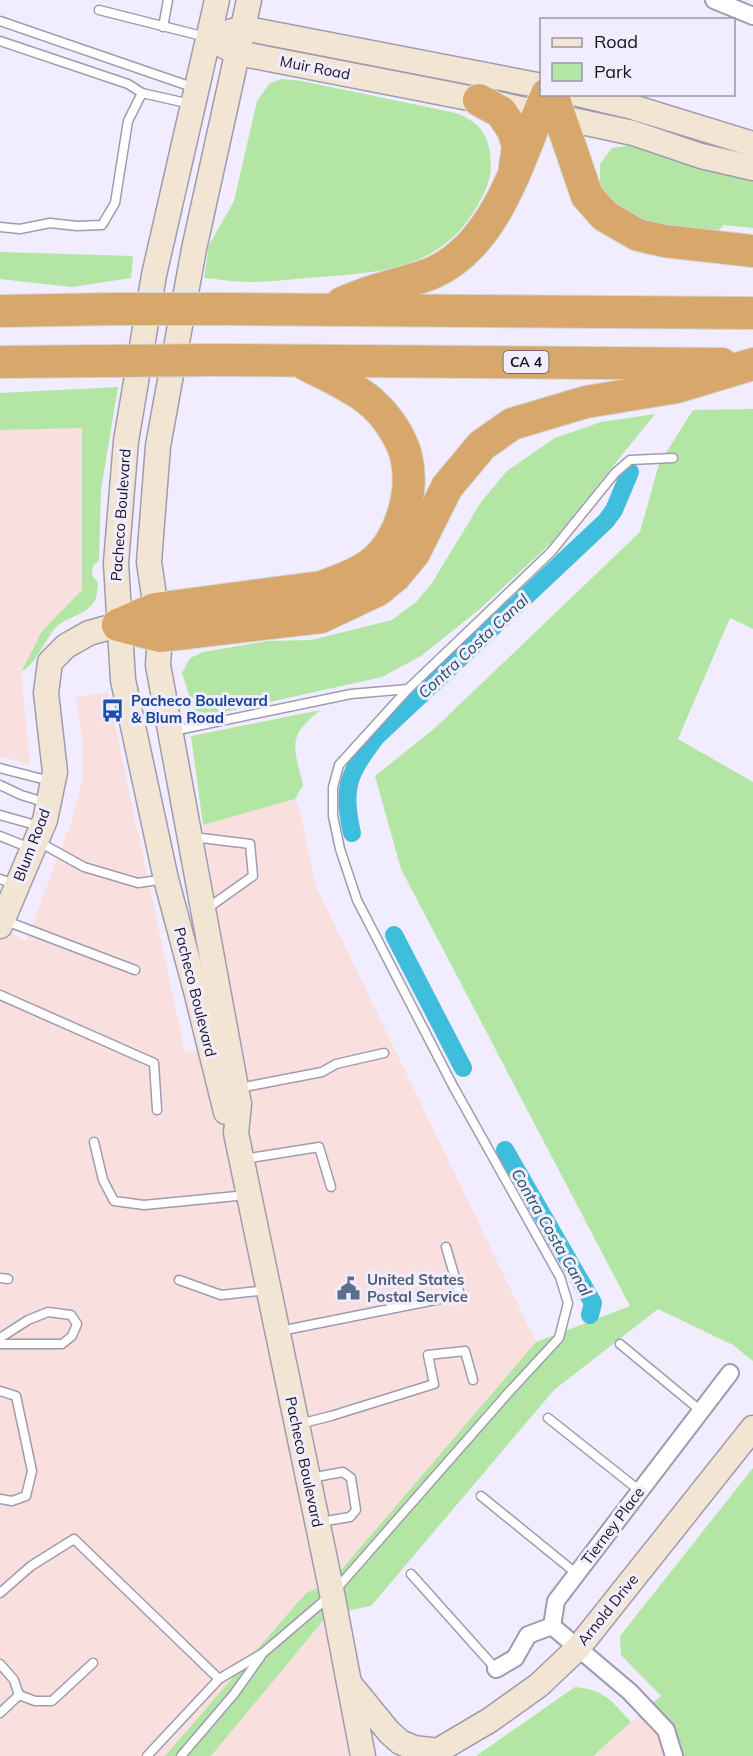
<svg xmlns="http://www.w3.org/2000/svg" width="753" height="1756" viewBox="0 0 753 1756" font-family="Mulish,sans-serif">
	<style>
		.commercial { fill: #fadfdf }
		.green { fill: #b3e6a4 }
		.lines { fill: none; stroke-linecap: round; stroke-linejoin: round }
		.canal { stroke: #3fbddd; stroke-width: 18 }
		.lane-casing { stroke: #a09bb0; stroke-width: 11 }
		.street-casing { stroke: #a09bb0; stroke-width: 20 }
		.secondary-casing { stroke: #a09bb0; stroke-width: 27 }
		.highway-casing { stroke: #d5d5d6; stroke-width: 34 }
		.lane { stroke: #fff; stroke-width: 8 }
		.street { stroke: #fff; stroke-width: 16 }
		.secondary { stroke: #f3e5d3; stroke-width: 24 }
		.highway { stroke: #d7a76c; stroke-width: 32 }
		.highway-bridge-casing { stroke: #d5d5d6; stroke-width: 34; stroke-linecap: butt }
		.highway-bridge { stroke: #d7a76c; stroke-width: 32 }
		.labels { text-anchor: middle; stroke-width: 6; stroke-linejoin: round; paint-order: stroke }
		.shield { fill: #f1edff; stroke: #585661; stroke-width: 1.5 }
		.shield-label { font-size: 14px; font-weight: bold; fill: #17151d }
		.street-label { font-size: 15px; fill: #17151d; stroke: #f1edff }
		.transit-label { font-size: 15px; font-weight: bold; fill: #164399; stroke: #f1edff; text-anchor: start }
		.service-label { font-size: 15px; font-weight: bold; fill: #4e5e75; stroke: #f1edff; text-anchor: start }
		.water-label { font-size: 16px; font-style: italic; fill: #205361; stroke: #f1edff }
	</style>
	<rect width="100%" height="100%" fill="#f1edff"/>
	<g class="commercial">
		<polygon points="82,427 82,590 42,631 21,671 30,765 0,756 0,430"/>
		<polygon points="108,692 185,1052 238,1047 203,825 295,799 300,811 315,884 536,1342 330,1583 306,1593 165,1756 0,1756 0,928 26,941 71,823 83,777 83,747 76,697"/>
		<polygon points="334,1609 363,1756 211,1756"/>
		<polygon points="646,1709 674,1756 593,1756 631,1722"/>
	</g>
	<g class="green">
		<path d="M282,79L302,81L456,113C482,123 490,137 491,165C491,182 483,197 474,211C439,269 379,273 318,277C295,279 272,282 250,282C235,282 219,279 204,278L209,245L234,201L257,101L270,83Z"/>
		<path d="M632,145L753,177V228L724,225L714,234C681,230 646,228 619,207C612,201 606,192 600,186V164L612,148Z"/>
		<polygon points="0,252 133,256 131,278 72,287 0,279"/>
		<path d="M118,387L101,490L99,560L93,566L92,576L98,582C97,591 98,598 92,605C82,616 65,618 56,627C44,641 37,663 21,672L42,631L82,590V428L0,430V393Z"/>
		<polygon points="753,409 753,629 730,618 678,739 753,782 753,1361 733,1345 658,1309 554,1390 371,1606 346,1611 333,1609 211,1756 165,1756 306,1593 330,1583 536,1342 630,1306 401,869 375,776 435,728 640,532 659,464 693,410"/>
		<polygon points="655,414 552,542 481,608 421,656 382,677 202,717 193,707 182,673 190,658 203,652 267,641 311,640 392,620 416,602 432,583 481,502 507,471 555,438 601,422"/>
		<path d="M321,710C286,736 294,747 303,785L295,799L203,825L191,736Z"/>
		<polygon points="753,1468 753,1756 674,1756 646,1709 661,1696 621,1655 620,1636"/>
		<path d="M575,1687C606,1690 610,1700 631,1722L593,1756H476Z"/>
	</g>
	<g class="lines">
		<g class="canal">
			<path d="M352,833C341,787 349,773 376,737L606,521L614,510L630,472"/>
			<polyline points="394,935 463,1068"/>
			<polyline points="505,1150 593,1303 590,1315"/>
		</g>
		<defs>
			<g id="lane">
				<polyline points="99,10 206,37"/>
				<polyline points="0,21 195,88"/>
				<polyline points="163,27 168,0"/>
				<polyline points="0,41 128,84 142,93 191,104"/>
				<polyline points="0,227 20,229 50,223 77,226 102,225 115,203 128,121 142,93"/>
				<polyline points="408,689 551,552 615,473 630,460 673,458"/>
				<polyline points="0,768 50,781"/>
				<polyline points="0,785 21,795 47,803"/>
				<polyline points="0,815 39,826"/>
				<polyline points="0,836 30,848"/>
				<polyline points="193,837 250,844 253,876 205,910"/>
				<polyline points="39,842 84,867 138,883 165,879"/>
				<polyline points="0,879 17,885"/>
				<polyline points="6,921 135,970"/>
				<polyline points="0,995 154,1063 157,1110"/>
				<polyline points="239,1088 322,1072 336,1064 384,1053"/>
				<polyline points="94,1142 103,1180 114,1201 144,1205 247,1195"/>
				<polyline points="244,1159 319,1147 331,1187"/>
				<polyline points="0,1278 8,1279"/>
				<polyline points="179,1280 221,1295 267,1290"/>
				<polyline points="280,1331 460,1295 446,1247"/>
				<polyline points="0,1338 28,1320 48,1312 71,1315 77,1324 72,1336 62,1344 0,1344"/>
				<polyline points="620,1344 701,1411"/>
				<polyline points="0,1391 16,1396 32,1471 26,1496 12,1501 0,1499"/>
				<polyline points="548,1418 640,1491"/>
				<polyline points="299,1424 331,1416 434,1384 428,1355 465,1351 473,1380"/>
				<polyline points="310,1478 343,1472 351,1478 356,1510 350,1517 320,1522"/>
				<polyline points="481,1496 577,1574"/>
				<polyline points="411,1574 496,1669"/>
				<polyline points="0,1593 31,1566 74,1539 219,1679"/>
				<polyline points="0,1664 14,1680 19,1695 0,1713"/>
				<polyline points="19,1695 35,1701 52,1701 93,1663"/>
				<polyline points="147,1756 219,1679 263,1653 332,1594 509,1392 559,1338 568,1303 560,1277 453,1086 357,900 340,849 333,816 333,787 339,765 408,689 351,694 173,731"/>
				<polyline points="181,1756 234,1694 261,1656"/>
			</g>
			<g id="street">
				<polyline points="714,0 753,16"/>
				<polyline points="552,1626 630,1692 666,1730 674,1756"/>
				<polyline points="496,1669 515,1658 528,1635 552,1626 556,1601 730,1373"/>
			</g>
			<g id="secondary">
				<polyline points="217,0 154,275 126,441 116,563 123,680 166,879 196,991 226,1112"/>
				<polyline points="249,0 194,249 158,446 149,562 160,636 158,665 239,1104 236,1133 330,1583 363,1756"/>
				<polyline points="229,32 243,28 542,86"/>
				<polyline points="224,46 238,53 479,100 633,133 701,156 753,168"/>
				<polyline points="578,94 629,106 753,144"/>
				<polyline points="0,926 45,820 55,772 46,693 50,662 66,646 89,633 118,625"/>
				<polyline points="349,1683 389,1732 400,1742 414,1748 438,1751"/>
				<polyline points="429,1756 490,1720 539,1685 578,1648 753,1428"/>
			</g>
			<g id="highway">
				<polyline points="552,94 587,196 605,216 638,235 664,241 753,251"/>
				<polyline points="479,100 501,112 513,130 518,146 515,166"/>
				<path d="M342,303C354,298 365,293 377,290C394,284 412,281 430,274C498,246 519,156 547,94"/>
				<polyline points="223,309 753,313"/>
				<polyline points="0,311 115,309"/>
				<polyline points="213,360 722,364"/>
				<polyline points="0,362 105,361"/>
				<polyline points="118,625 160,636 321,617 378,590 395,576 414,553 447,487 482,445 512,424 586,402 677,387 753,364"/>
				<path d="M118,625L155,609L321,587C338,581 356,575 371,564C400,542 415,492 406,456C401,437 387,416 372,403C356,388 324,374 305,364"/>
			</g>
		</defs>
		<use href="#lane" class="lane-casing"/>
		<use href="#street" class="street-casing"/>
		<use href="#secondary" class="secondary-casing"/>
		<use href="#highway" class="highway-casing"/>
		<use href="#lane" class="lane"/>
		<use href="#street" class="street"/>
		<use href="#secondary" class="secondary"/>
		<use href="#highway" class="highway"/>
		<defs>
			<g id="highway-bridge">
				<polyline points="115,309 223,309"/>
				<polyline points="105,361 213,360"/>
			</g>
		</defs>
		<use href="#highway-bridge" class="highway-bridge-casing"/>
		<use href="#highway-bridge" class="highway-bridge"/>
	</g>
	<defs>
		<symbol id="bus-bare" viewBox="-9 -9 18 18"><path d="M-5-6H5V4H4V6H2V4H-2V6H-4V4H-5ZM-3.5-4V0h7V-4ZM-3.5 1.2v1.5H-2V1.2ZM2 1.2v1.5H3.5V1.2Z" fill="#1a4fb4" stroke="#f1edff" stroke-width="2.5" paint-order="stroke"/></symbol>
		<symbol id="civic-bare" viewBox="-9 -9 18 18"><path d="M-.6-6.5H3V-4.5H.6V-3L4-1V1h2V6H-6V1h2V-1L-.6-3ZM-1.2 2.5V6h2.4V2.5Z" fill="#5c6f8a" stroke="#f1edff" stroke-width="2.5" paint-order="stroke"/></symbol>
	</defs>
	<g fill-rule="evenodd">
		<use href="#bus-bare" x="96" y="694" width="33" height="33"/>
		<use href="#civic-bare" x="332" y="1272" width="33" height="33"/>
	</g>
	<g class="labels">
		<rect class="shield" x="503.5" y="351" width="45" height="22" rx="4.5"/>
		<g class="shield-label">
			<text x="526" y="367">CA 4</text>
		</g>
		<g class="street-label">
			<text transform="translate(315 68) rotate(11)" y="5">Muir Road</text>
			<text transform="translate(121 515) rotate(-86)" y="5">Pacheco Boulevard</text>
			<text transform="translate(32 845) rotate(-69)" y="5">Blum Road</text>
			<text transform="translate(195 992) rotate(76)" y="5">Pacheco Boulevard</text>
			<text transform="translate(304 1462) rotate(78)" y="5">Pacheco Boulevard</text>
			<text transform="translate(613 1526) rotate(-53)" y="5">Tierney Place</text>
			<text transform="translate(608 1610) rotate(-51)" y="5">Arnold Drive</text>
		</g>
		<g class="transit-label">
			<text x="131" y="706">Pacheco Boulevard<tspan x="131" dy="17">&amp; Blum Road</tspan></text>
		</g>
		<g class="service-label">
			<text x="367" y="1285">United States<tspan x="367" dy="17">Postal Service</tspan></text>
		</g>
		<g class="water-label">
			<text transform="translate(473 646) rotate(-43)" y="6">Contra Costa Canal</text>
			<text transform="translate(552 1232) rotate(60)" y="6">Contra Costa Canal</text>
		</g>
	</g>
	<rect x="540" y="18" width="195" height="78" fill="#f1edff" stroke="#9a97a5" stroke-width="1.5"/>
	<rect x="552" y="38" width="30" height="9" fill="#f3e5d3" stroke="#9a97a5" stroke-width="1.5"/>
	<text x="594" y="48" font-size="18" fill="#17151d">Road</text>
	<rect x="552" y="63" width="30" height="18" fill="#b3e6a4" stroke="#9a97a5" stroke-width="1.5"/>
	<text x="594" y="78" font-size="18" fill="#17151d">Park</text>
</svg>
